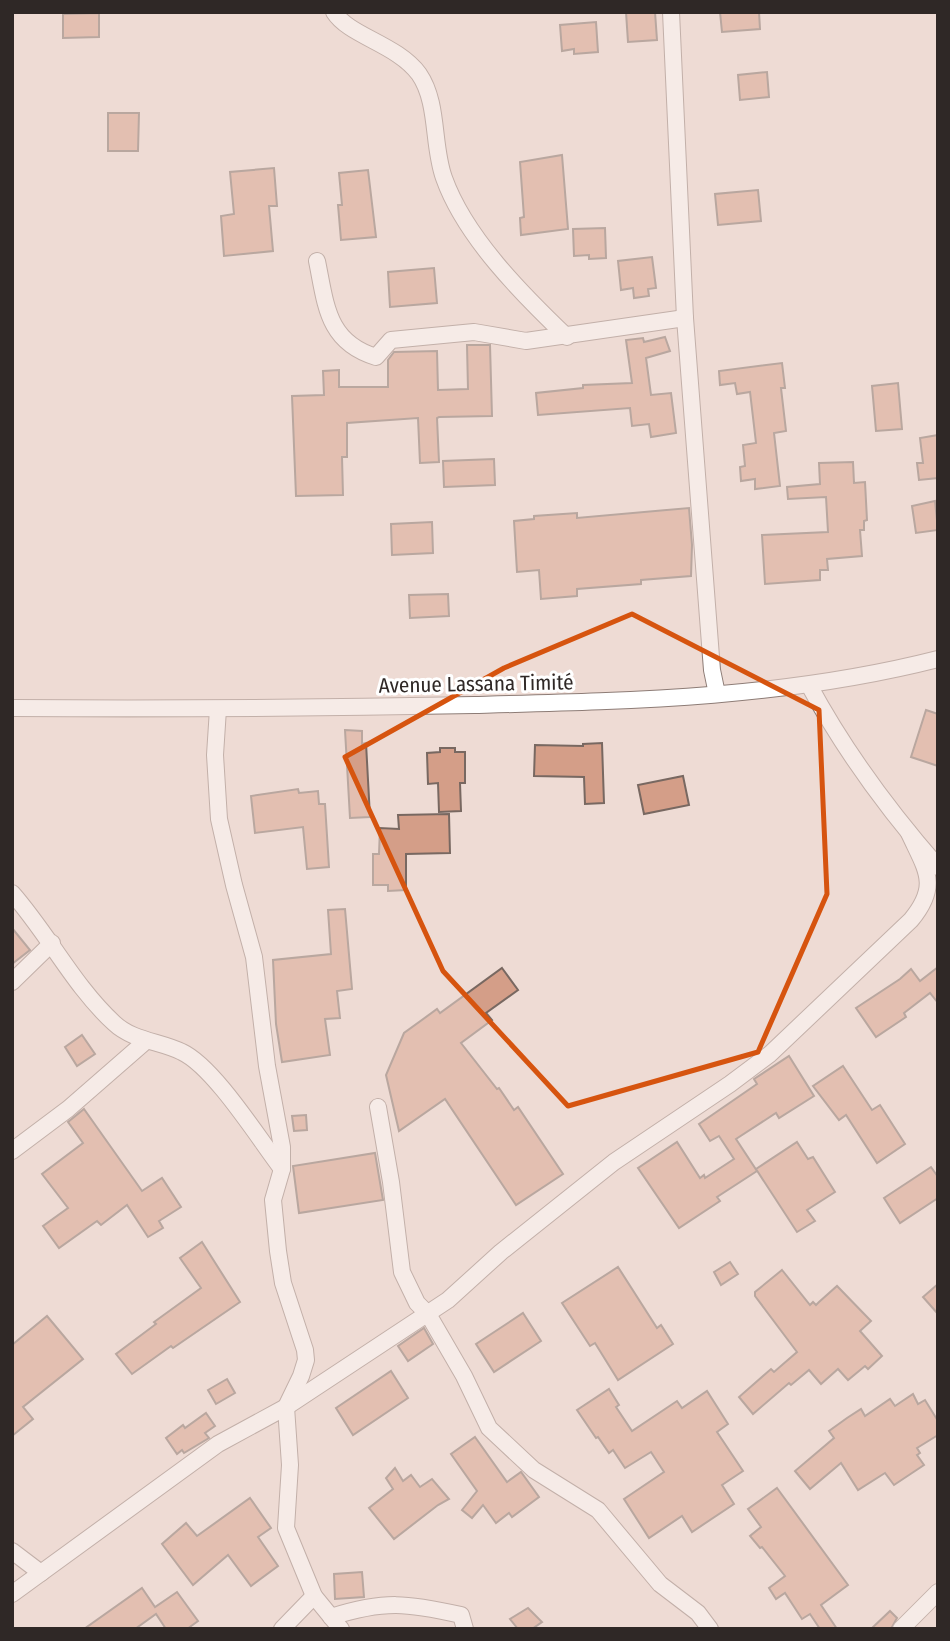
<svg xmlns="http://www.w3.org/2000/svg" width="950" height="1641" viewBox="0 0 950 1641" font-family="'Fira Sans Condensed',sans-serif">
	<style>
		.building { fill: #d49e88; stroke: #786861; stroke-width: 2 }
		.lines { fill: none; stroke-linecap: round; stroke-linejoin: round }
		.minor-casing { stroke: #8d7c76; stroke-width: 18 }
		.minor { stroke: #fff; stroke-width: 16 }
		.marked { fill: none; stroke: #d6540f; stroke-width: 5; stroke-linejoin: round }
		.labels { text-anchor: middle; stroke-width: 6; stroke-linejoin: round; paint-order: stroke }
		.street-label { font-size: 21px; fill: #2f2826; stroke: #fff }
	</style>
	<rect width="100%" height="100%" fill="#eedbd4"/>
	<g class="building">
		<polygon points="626,12 655,12 657,40 628,42"/>
		<polygon points="720,12 759,12 760,29 722,32"/>
		<polygon points="99,13 99,37 63,38 63,14"/>
		<polygon points="596,22 598,52 574,54 574,49 562,51 560,25"/>
		<polygon points="767,72 769,97 740,100 738,75"/>
		<polygon points="108,113 139,113 138,151 108,151"/>
		<polygon points="562,155 568,229 521,235 520,218 524,217 520,162"/>
		<polygon points="274,168 277,206 269,206 273,251 224,256 221,216 234,214 230,172"/>
		<polygon points="368,170 376,237 341,240 338,205 342,205 339,173"/>
		<polygon points="758,190 761,221 718,225 715,194"/>
		<polygon points="605,228 606,258 589,259 589,255 574,256 573,229"/>
		<polygon points="652,257 656,288 648,289 649,296 634,298 633,288 621,290 618,261"/>
		<polygon points="434,268 437,303 390,307 388,272"/>
		<polygon points="665,337 670,351 646,358 651,395 671,393 676,433 651,437 649,424 632,426 630,408 538,415 536,393 583,388 583,385 632,383 626,340 643,338 644,342"/>
		<polygon points="467,345 490,345 492,416 439,417 437,418 439,462 420,463 418,418 347,423 347,457 342,457 343,495 296,496 292,396 324,395 323,371 339,370 339,387 388,387 388,360 394,352 437,351 438,390 468,389"/>
		<polygon points="782,363 785,388 781,388 786,431 774,433 780,486 755,489 755,479 741,481 740,467 745,466 743,445 756,443 750,392 737,394 735,383 720,385 719,371"/>
		<polygon points="898,383 902,429 876,431 872,386"/>
		<polygon points="938,435 938,478 919,480 917,463 923,463 920,438"/>
		<polygon points="494,459 495,485 444,487 443,461"/>
		<polygon points="853,462 854,483 865,482 867,520 864,521 864,530 860,530 862,556 827,559 828,570 820,570 820,580 765,584 762,535 828,532 826,497 788,499 787,487 820,484 819,463"/>
		<polygon points="935,501 938,530 916,533 912,506"/>
		<polygon points="689,508 692,545 691,576 641,580 641,584 577,589 577,596 541,599 539,570 517,572 514,521 534,519 534,516 577,513 577,518"/>
		<polygon points="432,522 433,553 392,555 391,524"/>
		<polygon points="448,594 449,616 410,618 409,595"/>
		<polygon points="926,710 938,714 938,766 911,757"/>
		<polygon points="345,730 362,731 362,744 366,743 370,817 350,818"/>
		<polygon points="602,743 604,803 585,804 584,777 534,776 535,745 583,746 583,744"/>
		<polygon points="440,748 455,748 455,752 465,752 465,783 460,783 461,811 439,812 438,783 428,784 427,753 440,752"/>
		<polygon points="683,776 689,805 644,814 638,785"/>
		<polygon points="298,789 299,793 318,791 319,804 325,804 329,867 307,869 303,827 255,833 251,796"/>
		<polygon points="449,814 450,853 406,854 406,890 388,891 388,885 373,885 373,854 379,854 380,828 399,829 398,815"/>
		<polygon points="345,909 352,989 337,991 340,1018 325,1019 330,1055 282,1062 276,1024 273,960 331,954 328,910"/>
		<polygon points="12,928 30,950 12,964"/>
		<polygon points="938,967 938,1003 930,993 904,1013 906,1017 876,1037 856,1008 900,979 911,969 920,981"/>
		<polygon points="502,968 518,990 486,1013 492,1020 461,1043 497,1089 499,1088 514,1110 518,1107 563,1174 516,1205 445,1099 399,1131 386,1075 404,1033 437,1009 440,1013"/>
		<polygon points="82,1035 95,1054 77,1066 65,1047"/>
		<polygon points="789,1056 814,1096 779,1118 776,1113 736,1139 757,1171 717,1197 720,1201 679,1228 638,1168 677,1142 700,1178 704,1175 705,1178 734,1159 719,1136 710,1141 699,1124 757,1084 754,1079"/>
		<polygon points="843,1066 872,1110 880,1105 905,1144 877,1163 846,1115 839,1120 813,1086"/>
		<polygon points="84,1109 142,1191 162,1178 181,1207 159,1221 163,1228 148,1237 127,1205 101,1225 97,1221 59,1248 43,1226 68,1208 42,1174 83,1143 68,1122"/>
		<polygon points="306,1115 307,1130 294,1131 292,1116"/>
		<polygon points="797,1142 808,1159 813,1157 835,1192 807,1210 815,1221 797,1232 756,1169"/>
		<polygon points="375,1153 383,1200 299,1213 293,1166"/>
		<polygon points="931,1167 938,1177 938,1198 900,1223 884,1198"/>
		<polygon points="202,1242 240,1302 173,1348 171,1346 132,1374 116,1354 156,1324 154,1322 201,1288 180,1258"/>
		<polygon points="730,1262 738,1274 721,1285 714,1272"/>
		<polygon points="618,1267 657,1328 661,1325 673,1344 618,1380 595,1343 590,1346 562,1303"/>
		<polygon points="782,1270 810,1305 813,1302 816,1305 819,1302 837,1286 871,1321 860,1331 882,1356 868,1369 865,1366 848,1380 838,1369 821,1384 809,1370 791,1385 789,1383 753,1414 739,1397 771,1369 774,1372 797,1352 755,1296 755,1292"/>
		<polygon points="938,1284 938,1314 923,1297"/>
		<polygon points="523,1313 541,1341 494,1372 476,1344"/>
		<polygon points="47,1316 83,1359 23,1407 33,1419 12,1436 12,1345"/>
		<polygon points="424,1328 433,1344 408,1361 398,1346"/>
		<polygon points="391,1371 408,1398 353,1435 336,1408"/>
		<polygon points="227,1379 235,1393 216,1404 208,1390"/>
		<polygon points="609,1389 619,1405 616,1407 632,1431 677,1401 682,1408 707,1391 728,1424 717,1432 743,1471 722,1485 734,1504 692,1532 682,1516 649,1538 624,1499 664,1472 651,1452 625,1468 613,1450 609,1453 598,1437 596,1438 577,1410"/>
		<polygon points="913,1394 918,1404 925,1400 938,1421 938,1435 917,1448 920,1453 917,1455 924,1465 894,1485 885,1473 858,1490 841,1463 810,1489 795,1471 834,1438 829,1431 847,1418 861,1409 865,1416 890,1399 895,1406"/>
		<polygon points="206,1413 215,1426 205,1433 209,1438 184,1453 182,1450 177,1454 166,1438 183,1425 185,1428"/>
		<polygon points="475,1437 507,1482 521,1472 539,1497 512,1517 509,1513 496,1523 483,1505 472,1518 462,1510 477,1491 451,1454"/>
		<polygon points="395,1468 403,1481 411,1475 420,1487 432,1479 449,1499 438,1505 394,1539 369,1508 393,1489 386,1478"/>
		<polygon points="777,1488 848,1585 821,1605 837,1629 820,1629 810,1614 802,1619 785,1593 776,1599 769,1588 785,1576 762,1547 760,1548 750,1536 761,1527 748,1509"/>
		<polygon points="250,1498 271,1528 258,1537 278,1566 251,1586 228,1555 193,1585 162,1544 186,1523 197,1536"/>
		<polygon points="362,1572 364,1597 335,1599 334,1574"/>
		<polygon points="142,1588 155,1607 177,1592 198,1621 187,1629 166,1629 156,1614 135,1629 84,1629"/>
		<polygon points="528,1608 542,1622 532,1629 518,1629 510,1619"/>
		<polygon points="890,1611 897,1618 891,1629 871,1629"/>
	</g>
	<g class="lines">
		<defs>
			<g id="minor">
				<path d="M334,12C349,36 397,44 419,74C439,103 432,145 444,178C465,237 522,294 567,337"/>
				<polyline points="671,12 685,318 712,670 717,694"/>
				<path d="M317,261C326,305 327,342 376,357L391,340L474,332L526,341L685,318"/>
				<path d="M809,685C844,750 889,811 938,867"/>
				<path d="M12,708C166,709 320,708 474,705C631,701 785,698 938,659"/>
				<polyline points="218,709 215,755 219,819 234,885 254,957 267,1066 282,1147 282,1169 273,1200 278,1251 283,1283 305,1350 306,1360 301,1376 286,1407 290,1465 286,1528 314,1596 341,1629"/>
				<path d="M12,893C49,935 73,985 114,1023C133,1041 160,1041 182,1052C214,1067 259,1139 282,1169"/>
				<polyline points="12,982 52,943"/>
				<polyline points="378,1107 391,1182 402,1272 417,1303 428,1314 464,1376 489,1428 534,1470 598,1510 660,1584 698,1613 710,1629"/>
				<polyline points="12,1151 68,1109 146,1041"/>
				<polyline points="12,1551 41,1573"/>
				<path d="M12,1594L218,1444L286,1407L448,1300L501,1252L614,1162L730,1084L770,1054L911,920C940,885 926,870 909,833"/>
				<path d="M331,1617C385,1600 407,1603 461,1615L465,1629"/>
				<polyline points="282,1629 314,1596"/>
				<polyline points="901,1629 938,1592"/>
			</g>
		</defs>
		<use href="#minor" class="minor-casing"/>
		<use href="#minor" class="minor"/>
	</g>
	<path d="M0 0H950V1641H0ZM632,614L819,710L827,894L758,1052L568,1106L443,971L345,757L504,668Z" fill="#eedbd4" fill-opacity=".55" fill-rule="evenodd"/>
	<path class="marked" d="M632,614L819,710L827,894L758,1052L568,1106L443,971L345,757L504,668Z"/>
	<g class="labels">
		<g class="street-label">
			<text transform="translate(476 684) rotate(-1)" y="7">Avenue Lassana Timité</text>
		</g>
	</g>
	<rect width="950" height="1641" fill="none" stroke="#2f2826" stroke-width="28"/>
</svg>
